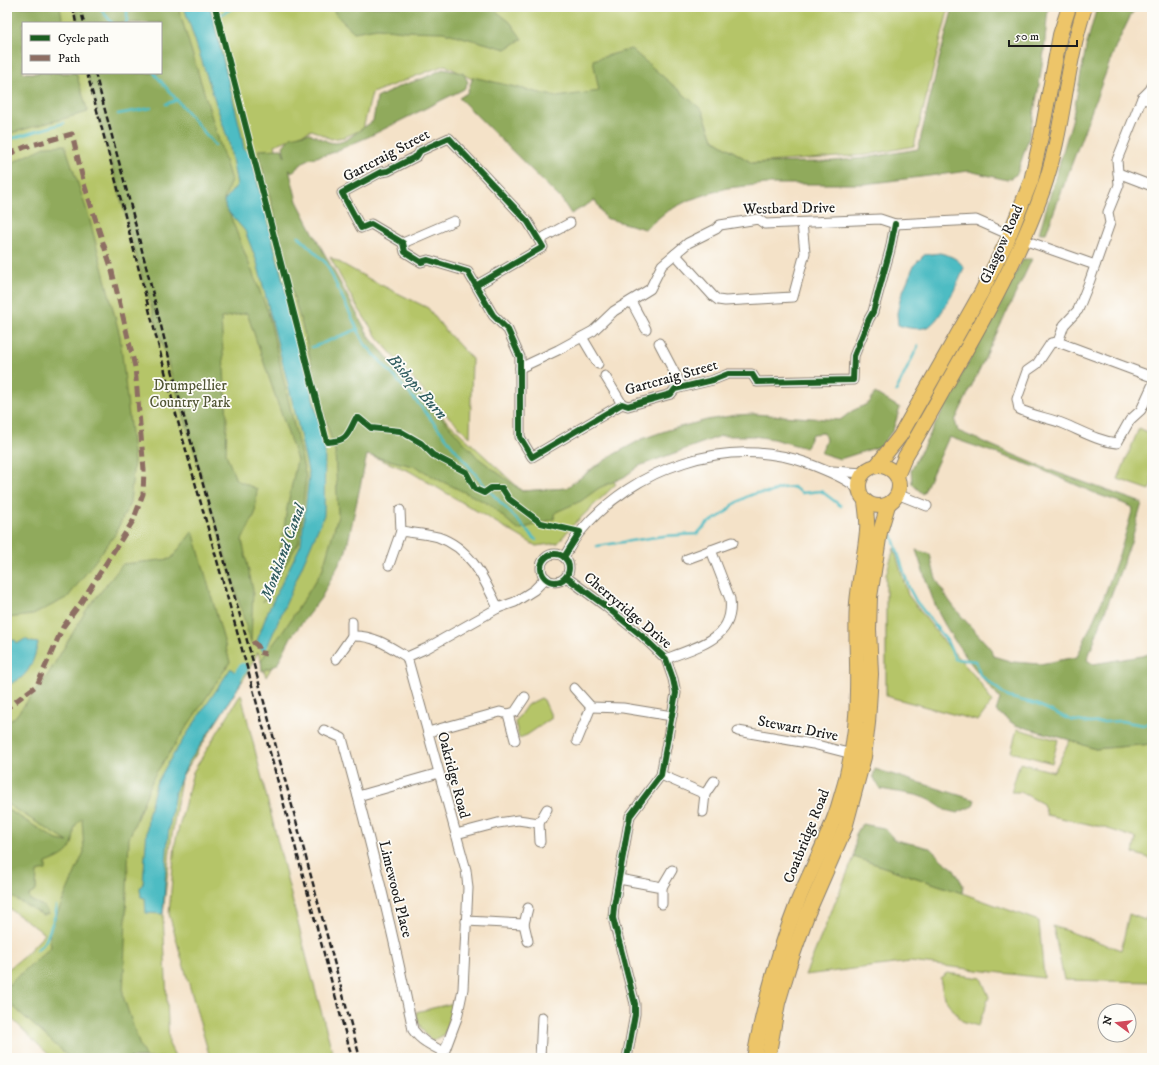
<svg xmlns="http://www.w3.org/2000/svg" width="1159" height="1065" viewBox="0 0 1159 1065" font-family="'IM FELL DW Pica',serif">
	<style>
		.green { fill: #b5c567; stroke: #687042; fill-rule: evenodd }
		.forest { fill: #90aa5c; stroke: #56633c }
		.water { fill: #4ebcc3; stroke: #356c70 }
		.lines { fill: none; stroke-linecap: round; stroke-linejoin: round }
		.stream { stroke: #4ebcc3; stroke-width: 2.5 }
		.canal { stroke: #4ebcc3; stroke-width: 10 }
		.minor-casing { stroke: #887f72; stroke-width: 11 }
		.primary-casing { stroke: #887f72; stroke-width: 16 }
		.minor { stroke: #fff; stroke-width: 9 }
		.primary { stroke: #edc569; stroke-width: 14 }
		.rail { stroke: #1c1c1c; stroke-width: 2.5; stroke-dasharray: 6 3; stroke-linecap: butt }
		.quiet { stroke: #8d6e63; stroke-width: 5; stroke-dasharray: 10 5; stroke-linecap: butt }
		.cycleway-casing { stroke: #fdfcf7; stroke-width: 8 }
		.cycleway { stroke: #1b5e20; stroke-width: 6 }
		.labels { text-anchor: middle; stroke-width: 3.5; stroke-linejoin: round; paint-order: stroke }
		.street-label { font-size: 15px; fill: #1c1c1c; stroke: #fdfcf7 }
		.park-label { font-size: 15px; fill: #525736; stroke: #fdfcf7 }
		.water-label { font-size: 16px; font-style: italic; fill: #305c5f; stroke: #fdfcf7 }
	</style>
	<rect width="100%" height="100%" fill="#fdfcf7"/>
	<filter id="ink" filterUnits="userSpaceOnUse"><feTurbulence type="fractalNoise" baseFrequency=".025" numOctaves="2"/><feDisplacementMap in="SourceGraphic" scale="8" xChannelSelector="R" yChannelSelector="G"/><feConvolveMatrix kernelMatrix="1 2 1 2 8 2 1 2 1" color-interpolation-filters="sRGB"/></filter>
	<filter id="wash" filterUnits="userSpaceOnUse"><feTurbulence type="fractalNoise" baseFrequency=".012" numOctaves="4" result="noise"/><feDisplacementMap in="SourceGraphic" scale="16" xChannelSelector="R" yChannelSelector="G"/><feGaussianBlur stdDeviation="0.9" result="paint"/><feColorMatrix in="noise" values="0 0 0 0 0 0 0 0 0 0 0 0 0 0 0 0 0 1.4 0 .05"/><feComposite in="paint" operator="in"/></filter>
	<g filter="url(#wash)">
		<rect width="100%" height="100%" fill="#f4e2c8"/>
		<g class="green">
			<path d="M7,7H949L914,146L867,155L752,163L713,139L702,110L614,88L529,109L445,65L372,93L363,129L345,137L331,139L312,130L275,145L294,217L326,263L372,341L420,396L522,491L569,488L596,465L616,484L571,527L558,543L536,546L409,471L364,453L339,554L266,677L258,652L246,675L181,778L171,842L163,914L169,1044L176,1058H52L7,1014V970L22,958L45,934L7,907ZM23,23H161V73H23Z"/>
			<polygon points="330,257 373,281 428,308 445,330 472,359 470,437 432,401 377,337 353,300"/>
			<polygon points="1139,428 1152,434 1152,485 1150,490 1118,479"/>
			<polygon points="894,548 908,595 941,638 979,681 992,702 978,721 886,696 886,575"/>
			<polygon points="241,694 308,963 334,1058 210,1058 169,914 175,843 193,772"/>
			<polygon points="541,698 544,700 552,718 527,735 519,738 515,722 527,705"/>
			<polygon points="1017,729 1058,740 1052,763 1011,752"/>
			<polygon points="1070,740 1095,749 1152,744 1152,859 1133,853 1136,838 1102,827 1047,815 1043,804 1021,792 1011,792 1020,763 1054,772"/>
			<polygon points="854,857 962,893 1039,921 1044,978 910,962 805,975"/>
			<polygon points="1152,905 1152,982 1064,980 1053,926 1121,950 1129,914 1145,920"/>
			<polygon points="947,973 981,978 989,997 978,1026 962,1021 958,1016 944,998 940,978"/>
			<path d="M454,1003L444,1035L432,1041C422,1031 419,1026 416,1012Z"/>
		</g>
		<g class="forest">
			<polygon points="7,7 60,7 63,23 23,23 23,73 76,73 88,112 7,134"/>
			<polygon points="76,7 178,7 231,180 224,200 268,312 306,477 299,542 263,602 277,573 287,508 297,460 247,313 221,318 227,420 226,454 236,480 257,489 255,514 242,540 253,590 251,643 136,255 87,73 161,73 161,23 78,23"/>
			<polygon points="331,7 491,7 510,22 522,39 506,49 443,32 405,31 377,28 354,32 338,17"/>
			<polygon points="953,7 1048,7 1044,52 1038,91 1029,137 1017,174 1007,180 969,171 865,184 766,184 727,188 689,200 666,212 645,229 605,218 595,200 571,214 562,200 459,98 467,93 473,77 557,97 599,91 593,60 631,49 702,110 713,139 752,163 823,162 865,158 918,149 939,60"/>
			<polygon points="1097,7 1139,7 1132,13 1115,48 1046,233 1039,233 1072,121 1086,47"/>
			<polygon points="443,69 463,73 468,82 464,89 370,136 329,154 308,159 292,172 289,169 297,201 316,238 370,338 478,458 522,491 566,488 611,456 642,439 668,430 707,420 736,415 754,414 840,420 852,411 869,403 875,393 900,408 893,430 881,446 840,459 821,453 826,440 824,433 812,434 806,448 773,439 754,436 721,436 639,466 624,477 599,488 581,501 556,512 554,519 518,530 489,504 439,480 417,467 367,455 346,551 321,598 291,637 277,665 262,671 261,660 284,630 322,571 338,516 335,451 321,405 304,332 294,298 284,252 258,150 282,149 285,157 283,146 291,137 309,133 329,142 336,143 346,140 373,121 377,98 400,86 424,78"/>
			<polygon points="65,145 89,217 120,336 134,461 130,503 114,536 68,597 33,615 7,618 7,165 47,146"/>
			<path d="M1023,259H1032L955,421L958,431L1047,469L1142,503L1131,542L1087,660L1093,664L1142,656L1152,653V744L1095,749L1070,740L1015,725L996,711L1000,699C977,672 955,645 939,614C930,594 923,571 916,550L930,554C932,562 933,570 936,578C948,605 972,627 991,649L993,656L1013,662L1040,664L1077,657L1105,594L1121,549L1133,508L1128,505L1099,495L1038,468L949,437L923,494L912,484L911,470Z"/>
			<path d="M193,531L230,662L154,776L129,838L123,996L140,1046L146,1058H70L7,1001V986L51,947L49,932L84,852L82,818C72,827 75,829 73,841C70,854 57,859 46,863V870L37,872L36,891L29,895L30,900L43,906L49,913L43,915L7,894V809L57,840L68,842L7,804V723L15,717L47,676L87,609L123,564L171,559Z"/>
			<polygon points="875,769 975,800 973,806 957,813 945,810 930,800 916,795 880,789 873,776"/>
			<polygon points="862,824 884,828 895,840 930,848 943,861 954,869 963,885 962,893 854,857 856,834"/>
		</g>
		<g class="water">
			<polygon points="184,7 210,7 241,132 244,149 250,154 303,358 325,447 324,515 265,652 261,649 260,644 257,641 268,611 301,544 309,476 296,416 257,262 245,231 226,209 224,201 237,185 229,143"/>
			<path d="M940,253C951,256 958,258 964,268C960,280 940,321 929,326C920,331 907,328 898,325L897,313L901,296L914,265L924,255Z"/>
			<path d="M25,639L31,642L38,643C35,655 32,669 21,678C17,681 11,683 7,686V641L15,640L17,644Z"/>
			<polygon points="231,668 242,681 222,713 188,763 175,792 168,836 163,914 146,913 145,898 141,897 140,888 143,883 148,816 156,784 171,758"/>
		</g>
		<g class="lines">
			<g class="stream">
				<polyline points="100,8 112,23"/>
				<polyline points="220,15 235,7"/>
				<polyline points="126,23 127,19 127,7"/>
				<polyline points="154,73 215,145"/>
				<polyline points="166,104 177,100"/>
				<polyline points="118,114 151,108"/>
				<polyline points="7,140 64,123"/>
				<polyline points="298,236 326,263 364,343 417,402 485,486 536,540"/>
				<polyline points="323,343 358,329"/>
				<polyline points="312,347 321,344"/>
				<polyline points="896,391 918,346"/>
				<polyline points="892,535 909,588 916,601 947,641 955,659 976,661 980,675 1008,697 1036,704 1071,720 1090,723 1121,721 1144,725 1152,721"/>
				<polyline points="597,546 663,536 697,534 708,523 724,514 733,505 746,497 756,493 769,493 781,488 793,487 802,493 821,491 841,506"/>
				<polyline points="37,950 46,940 56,913 56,906"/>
			</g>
			<polyline class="canal" points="230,687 243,668"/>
		</g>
	</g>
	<g filter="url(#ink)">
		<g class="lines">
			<defs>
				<g id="minor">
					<polyline points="1142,98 1152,102"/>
					<polyline points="1118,173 1152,186"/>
					<polyline points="539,240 570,223"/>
					<polyline points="1024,240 1095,265"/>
					<polyline points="403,243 454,221"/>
					<polyline points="675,254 713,296 718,300 725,301 793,297 805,253 802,223"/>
					<polyline points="477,285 543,247 528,222 449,138 420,151 417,156 388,171 381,172 342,193 361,228 371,224 403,243 405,252 421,262 428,260 468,272 493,315 508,330 520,357 520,437 532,457 622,404 628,406 671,394 675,389 713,380 728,374 752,374 757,382 853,380 854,356 869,319 873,312 890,250 895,224"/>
					<polyline points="631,301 646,329"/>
					<polyline points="582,337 598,364"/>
					<polyline points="1058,342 1064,325 1078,310 1090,280 1110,223 1108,212 1119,185 1117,160 1142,98 1150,90 1152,86"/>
					<polyline points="659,343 682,387"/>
					<polyline points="520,368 558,350 593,331 614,311 650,289 662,265 688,243 716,229 720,225 758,219 765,224 880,219 895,224 976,220 1010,235"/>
					<polyline points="605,376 622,404"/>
					<path d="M1152,377L1058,342L1051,343L1037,364L1027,371L1017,399L1019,409C1033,416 1049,418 1064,424C1081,431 1098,441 1117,443L1130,420L1141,410L1152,386"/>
					<polyline points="832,471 864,473"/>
					<polyline points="897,494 927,506"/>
					<polyline points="400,510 401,531"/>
					<circle cx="555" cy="568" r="14"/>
					<path d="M564,557C569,549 574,539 580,532C634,467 727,435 807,463C820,468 844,477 854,486C857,488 859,492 861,495"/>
					<polyline points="687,559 733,542"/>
					<path d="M389,565L401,531C413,533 426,534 438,537C471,548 484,579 498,608"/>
					<polyline points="566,577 604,605 642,636 666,659 673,679 676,693 661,775 630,816 614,906 613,918 635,1004 635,1014 627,1058"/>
					<polyline points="352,636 352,622"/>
					<path d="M336,659L352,636C374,635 389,646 407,657"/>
					<path d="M666,659C697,646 735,640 730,599L711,550"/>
					<polyline points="574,688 591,707 577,741"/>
					<polyline points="591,707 623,708 672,716"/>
					<polyline points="508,714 515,712 525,697"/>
					<path d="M324,730L342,738C369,835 393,932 413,1030C421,1041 432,1046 444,1052"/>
					<polyline points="738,731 813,744 856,755"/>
					<polyline points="428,732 500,712 508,714 515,740"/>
					<polyline points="661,775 705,794 703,812"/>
					<polyline points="705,794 714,781"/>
					<polyline points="358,796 439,773"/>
					<polyline points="456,834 498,823 518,820 539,823"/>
					<polyline points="540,842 539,823 547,809"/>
					<polyline points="619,879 662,887 662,904"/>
					<polyline points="662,887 672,870"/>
					<polyline points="466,921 524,924"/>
					<polyline points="528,941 524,924 528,908"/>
					<polyline points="442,1058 457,1018 463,989 468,888 466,870 407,657 427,648 498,608 515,602 534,590 546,578"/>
					<polyline points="540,1058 542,1017"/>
				</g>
				<g id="primary">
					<polyline points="876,466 900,436 981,293 1007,241 1031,181 1041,137 1060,35 1069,7"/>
					<circle cx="879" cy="486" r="20"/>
					<path d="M897,476L905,457C925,424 943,390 962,357C993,303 1022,249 1043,190C1064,131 1065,67 1085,7"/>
					<path d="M754,1058C764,1004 778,952 798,901C811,869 828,839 838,807C850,770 857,730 857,691C858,661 855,632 857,603C859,579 865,555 867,531C868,522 866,511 865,501"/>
					<polyline points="768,1058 778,1003 789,966 807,915 845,828 864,757 868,723 871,674 869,629 870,597 880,532 888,505"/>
				</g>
			</defs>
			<use href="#minor" class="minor-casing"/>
			<use href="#primary" class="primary-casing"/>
			<use href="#minor" class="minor"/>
			<use href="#primary" class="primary"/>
			<g class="rail">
				<polyline points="73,7 76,23"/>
				<polyline points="80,7 84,23"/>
				<polyline points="87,73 122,204 177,418 250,678 352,1058"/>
				<polyline points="95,73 130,203 184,417 257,676 360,1058"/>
			</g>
			<g class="quiet">
				<polyline points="7,155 25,147 72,134 84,184 111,267 135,367 144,470 143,494 133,521 80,604 63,627 37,685 7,708"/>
				<polyline points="253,641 254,643 258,646 258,652 266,654"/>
			</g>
			<defs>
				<g id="cycleway">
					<path d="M215,7L327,442C348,441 347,435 356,418H359L371,428L400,431L421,443L433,455L466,472L475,489L484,493L491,488H502L509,499L541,523L580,532L564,557"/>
					<polyline points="477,285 543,247 528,222 449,138 420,151 417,156 388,171 381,172 342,193 361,228 371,224 403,243 405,252 421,262 428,260 468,272 493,315 508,330 520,357 520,437 532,457 622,404 628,406 671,394 675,389 713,380 728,374 752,374 757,382 853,380 854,356 869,319 873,312 890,250 895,224"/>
					<circle cx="555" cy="568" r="14"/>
					<polyline points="566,577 604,605 642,636 666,659 673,679 676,693 661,775 630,816 614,906 613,918 635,1004 635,1014 627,1058"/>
				</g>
			</defs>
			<use href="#cycleway" class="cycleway-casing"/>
			<use href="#cycleway" class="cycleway"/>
		</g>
	</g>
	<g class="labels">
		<g class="street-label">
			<text transform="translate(386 155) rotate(-28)" y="5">Gartcraig Street</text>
			<text transform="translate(789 208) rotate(-1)" y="5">Westbard Drive</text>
			<text transform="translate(1001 244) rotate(-66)" y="5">Glasgow Road</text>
			<text transform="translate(671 377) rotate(-16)" y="5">Gartcraig Street</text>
			<text transform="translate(628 610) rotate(40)" y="5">Cherryridge Drive</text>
			<text transform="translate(798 728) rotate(11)" y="5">Stewart Drive</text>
			<text transform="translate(454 775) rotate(75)" y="5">Oakridge Road</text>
			<text transform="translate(806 836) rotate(-68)" y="5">Coatbridge Road</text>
			<text transform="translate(396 889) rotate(76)" y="5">Limewood Place</text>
		</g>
		<g class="park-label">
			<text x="190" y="390">Drumpellier<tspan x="190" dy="17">Country Park</tspan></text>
		</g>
		<g class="water-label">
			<text transform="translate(418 386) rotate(49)" y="6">Bishops Burn</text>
			<text transform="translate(282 552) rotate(-70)" y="6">Monkland Canal</text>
		</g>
	</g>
	<rect width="1159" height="1065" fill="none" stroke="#fdfcf7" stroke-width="24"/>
	<rect x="22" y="22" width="140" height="52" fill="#fdfcf7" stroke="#a3a29f"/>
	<rect x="30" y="35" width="20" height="6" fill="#1b5e20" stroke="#a3a29f"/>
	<text x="58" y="42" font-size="12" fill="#1c1c1c">Cycle path</text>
	<rect x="30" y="55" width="20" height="6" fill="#8d6e63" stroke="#a3a29f"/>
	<text x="58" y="62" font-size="12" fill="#1c1c1c">Path</text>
	<g transform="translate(1117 1023) rotate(285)"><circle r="19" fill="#fdfcf7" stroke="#a3a29f"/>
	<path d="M0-3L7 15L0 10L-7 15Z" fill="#d1495b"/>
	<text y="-6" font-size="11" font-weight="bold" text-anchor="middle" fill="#1c1c1c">N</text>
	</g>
	<path d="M1009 40v6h68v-6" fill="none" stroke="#1c1c1c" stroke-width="2"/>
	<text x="1015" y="40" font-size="12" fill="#1c1c1c" stroke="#fdfcf7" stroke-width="3" paint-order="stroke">50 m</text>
</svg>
